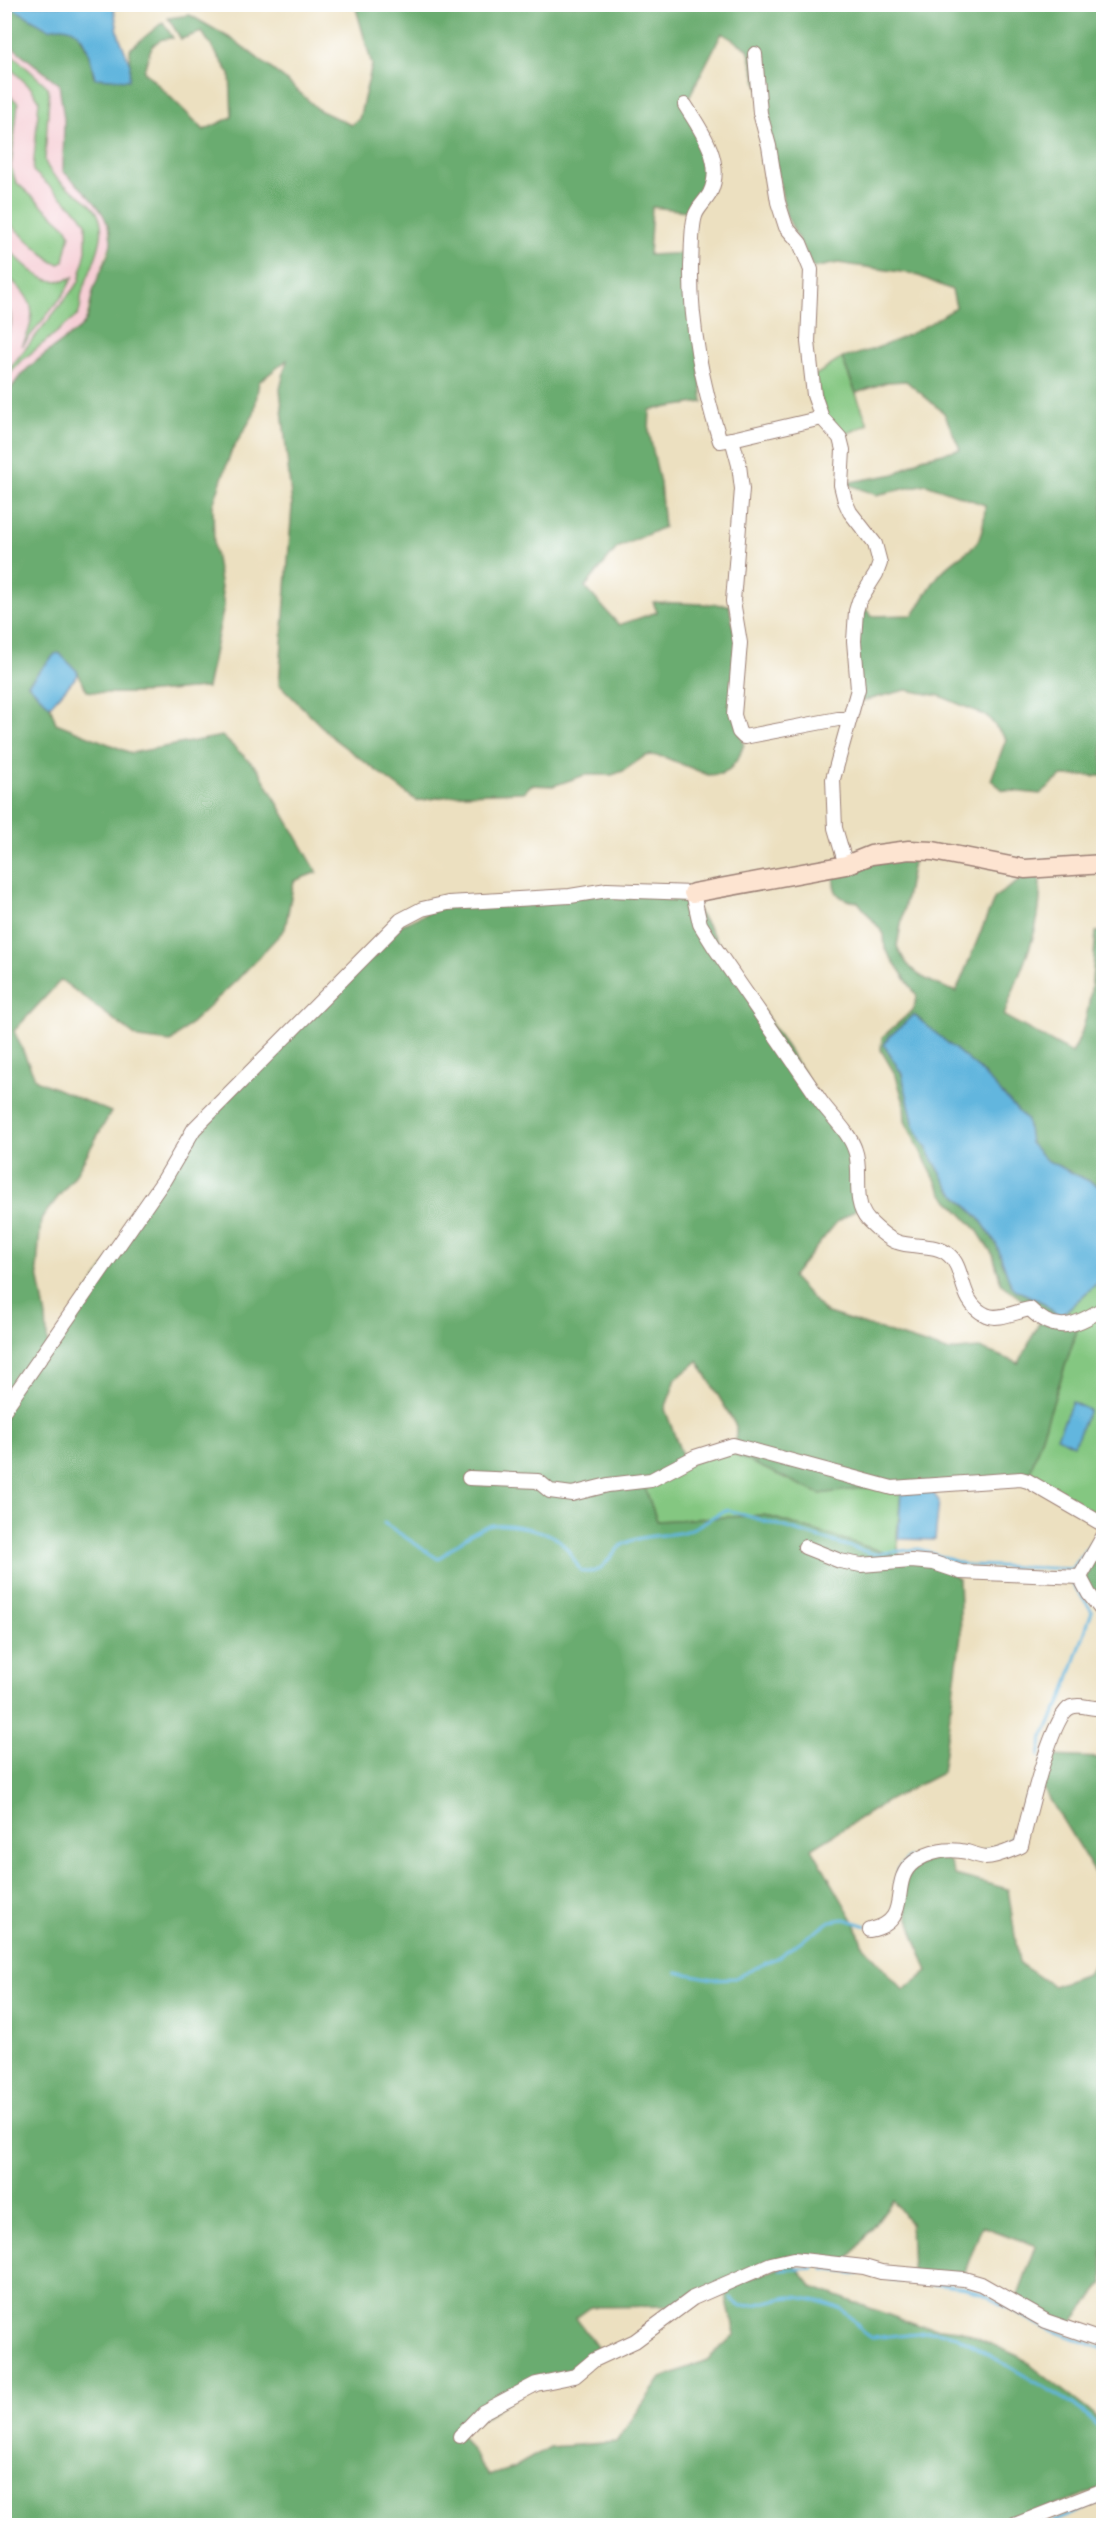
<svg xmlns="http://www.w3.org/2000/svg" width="1108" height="2530" viewBox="0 0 1108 2530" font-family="'Gochi Hand',sans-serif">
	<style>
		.built { fill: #f6cfd6 }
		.green { fill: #84c781; stroke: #677356; stroke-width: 1.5 }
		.forest { fill: #6bac6f; stroke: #5a664d; stroke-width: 1.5 }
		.water { fill: #62b6de; stroke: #566a84; stroke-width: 1.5 }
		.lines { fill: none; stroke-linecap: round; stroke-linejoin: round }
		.stream { stroke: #62b6de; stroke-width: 3 }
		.street-casing { stroke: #9b8076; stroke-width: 16 }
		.secondary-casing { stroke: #9b8076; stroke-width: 21 }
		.street { stroke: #fff; stroke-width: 14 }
		.secondary { stroke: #fde4d1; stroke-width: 18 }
	</style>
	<rect width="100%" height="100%" fill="#fff"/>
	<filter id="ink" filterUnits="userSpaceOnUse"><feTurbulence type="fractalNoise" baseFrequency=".0167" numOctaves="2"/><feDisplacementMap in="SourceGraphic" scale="12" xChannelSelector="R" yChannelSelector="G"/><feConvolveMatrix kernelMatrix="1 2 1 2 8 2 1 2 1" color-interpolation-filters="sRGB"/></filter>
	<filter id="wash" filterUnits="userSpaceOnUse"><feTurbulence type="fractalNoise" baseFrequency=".008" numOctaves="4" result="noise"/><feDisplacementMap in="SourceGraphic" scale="24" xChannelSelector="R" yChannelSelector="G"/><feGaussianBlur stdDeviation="1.35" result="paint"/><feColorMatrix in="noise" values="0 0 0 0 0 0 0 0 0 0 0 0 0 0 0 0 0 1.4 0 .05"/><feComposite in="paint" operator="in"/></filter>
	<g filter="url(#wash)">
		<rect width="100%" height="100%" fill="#ece0c0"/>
		<polygon class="built" points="5,41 59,84 64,119 63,171 103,210 111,241 93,289 84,325 48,351 7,394 5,403"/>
		<g class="green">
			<path d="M5,48L48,87L49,95L45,161C52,181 73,189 88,202C118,226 90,266 82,293C80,300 82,307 78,315L19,363L5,380V374L79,282L86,251V223L80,214L33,171L39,100L31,88L5,63Z"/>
			<polygon points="4,90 18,103 11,167 16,182 67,228 70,234 64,261 60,264 53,262 5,220"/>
			<path d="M5,246C25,264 43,291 73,277L64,294L22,346C40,311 33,299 5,274Z"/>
			<path d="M5,300C12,312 14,328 5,339Z"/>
			<polygon points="842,358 868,424 842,436 827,419 814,376"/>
			<polygon points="1103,1278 1103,1305 1080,1319 1053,1323"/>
			<polygon points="1103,1312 1103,1522 1028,1478 1078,1327"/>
			<polygon points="735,1449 901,1492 897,1537 899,1557 764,1515 657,1521 644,1485 687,1464"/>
		</g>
		<g class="forest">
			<path d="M5,5L74,29C87,43 91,60 94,77L130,64V49L163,22L173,38C149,38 150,52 144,71L204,130L232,117L230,74L202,32L181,39L168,18L190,15L235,41L286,80L319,110L351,125L359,119L372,65L355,5H1103V776H1062L1040,794L1003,790L991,780L1006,739L987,716L940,696L906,690L859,702L857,641L862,604L871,616L913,615C922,602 929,587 939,575C967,543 983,558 985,505L926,484L876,495L845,483L895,474L922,458L960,449L944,413L906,381L887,382L856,393L842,358C885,348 921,331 956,307L952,290L914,274L838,263L813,268L786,215L765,110L748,49L722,33L687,101C697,125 720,167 707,192C704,199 699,205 695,212L652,207L649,255L689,253L703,402L650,410L649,432L660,483L664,527L617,548L585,587L619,625L657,612L653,602L729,605L737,645L733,707L744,744L739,757L730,769L721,774L708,775L664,757L651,755L645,756L623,771L612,775H585L553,786L531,785L524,792L463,794L417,801L334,739L279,684L292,506L280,389L287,360L259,382L254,414L231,452L213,505L214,546L224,606L207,688C167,690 126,697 87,691L77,671L28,684L50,706L56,723L131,753L222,736L258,769L317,872L294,881L285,929L237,980L171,1042L138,1038L61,980L14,1031L36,1080L111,1112L74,1177L41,1219L37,1268L46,1317L48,1351L198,1129L399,926L441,907L613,893L688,896L849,1143L857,1209L836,1223L792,1277L825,1312L947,1351L979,1348L1019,1363L1039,1323L1078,1327L1028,1478L878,1486L820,1494L735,1455L736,1426L698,1361L676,1379L665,1409L683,1458L644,1485L657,1521L764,1515L899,1557L923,1556L959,1579L961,1635L942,1773L889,1800L812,1848L856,1925L862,1944L903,1990L928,1972C922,1954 891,1884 908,1871C918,1863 934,1858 945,1852L955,1875L1008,1889L1019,1963L1053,1986L1087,1974L1103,1953V2284L1070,2325L1016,2300L1036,2246L982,2226L963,2277L912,2272L910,2223L893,2200L847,2261L793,2257L679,2306L591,2307L576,2318L602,2354L576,2372L542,2379L460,2433L488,2476L513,2468L550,2447L616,2442L661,2378L707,2360L735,2334L724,2288L793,2263L812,2287L919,2326L960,2330L1020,2357L1093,2414L1103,2431V2487L1006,2526H5V403C13,370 57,348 81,327C90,320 90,299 94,288C98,276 111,252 111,241C110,210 83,191 63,171L64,119L59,84L5,41Z"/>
			<path d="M914,857L897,946C909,976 929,981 956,992L995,897L1020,880V874L1039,873C1046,928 1020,966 1004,1016L1072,1053C1093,1017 1092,972 1096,932L1103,931V1188L1046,1160L1030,1143L1027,1121L980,1070L914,1015L890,1036L884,1045L902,1074L914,1126L950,1189L980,1219L996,1243L1005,1269L1016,1290L1042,1302L1059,1317L1053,1323L1005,1287L1001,1283L993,1255L977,1230L942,1193L905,1121L904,1103L896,1076L881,1050L882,1037L913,1010L917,996L885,949L884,934L858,902C836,900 832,891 834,869Z"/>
			<polygon points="1103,1541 1103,1608 1084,1581"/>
			<polygon points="1050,1756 1103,1758 1103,1904 1094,1871 1041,1785"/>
		</g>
		<g class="water">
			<path d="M7,5H113L119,36L130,64L129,80L95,78C89,52 84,18 49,29Z"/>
			<polygon points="59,653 77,671 78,675 50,706 28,684 55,654"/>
			<polygon points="914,1015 980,1070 1027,1121 1030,1143 1046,1160 1103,1188 1103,1278 1059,1317 1042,1302 1016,1290 1011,1285 996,1243 980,1219 950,1189 914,1126 902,1074 884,1045 890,1036"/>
			<polygon points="1072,1402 1089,1410 1074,1445 1057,1437"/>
			<polygon points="930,1488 939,1501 935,1540 898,1539 901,1492"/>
		</g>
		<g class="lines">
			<g class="stream">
				<path d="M384,1523L438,1559C453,1548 470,1531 488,1526C504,1522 548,1530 560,1541C569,1549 574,1561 581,1571C606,1577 607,1554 624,1544C638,1535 667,1536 683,1532C700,1528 712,1514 728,1510L874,1554L919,1549L966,1565L1072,1569L1098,1533"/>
				<polyline points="1039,1755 1043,1737 1061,1702 1092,1611 1073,1584"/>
				<path d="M983,1851C1020,1844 1016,1827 1027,1796"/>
				<polyline points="895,1883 898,1869 909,1858"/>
				<polyline points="677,1972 713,1979 735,1978 778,1957 830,1921 845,1919 867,1926"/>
				<polyline points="823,2269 859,2274"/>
				<polyline points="780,2270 814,2268"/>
				<polyline points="890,2279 966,2288 985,2295 1043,2327 1104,2349"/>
				<path d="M731,2298L740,2306C758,2307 773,2298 791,2297C805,2297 828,2303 841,2309C853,2315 858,2331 871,2338L935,2331L957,2336L1073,2404L1104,2431"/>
				<polyline points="1043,2526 1104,2501"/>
			</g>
		</g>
	</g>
	<g filter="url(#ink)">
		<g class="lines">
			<defs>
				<g id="street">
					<polyline points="755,54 760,113 769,146 778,202 786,227 800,243 811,270 808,342 814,395 822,418 840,438 843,450 841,485 845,501 850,512 875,544 880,563 876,574 859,601 856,611 854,641 858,689 833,779 835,828 846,865"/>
					<path d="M685,105C701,130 725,162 710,193C706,201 697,208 695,216C691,228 692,253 691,266C690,324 703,387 720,441L732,439"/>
					<polyline points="822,418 732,439 739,465 742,489 733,601 740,643 734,715 739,732 744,737 838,719 849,719"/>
					<path d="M4,1410L164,1180L194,1129L401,920L422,909L448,903L570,896L607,890L693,893L700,924L715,948C750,999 786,1050 821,1102C832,1117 849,1132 855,1150C863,1171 851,1201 868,1220C875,1227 888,1239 897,1242C913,1248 936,1243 949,1255C966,1269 958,1302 986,1315C998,1321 1017,1311 1030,1309C1055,1335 1076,1326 1104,1308"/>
					<polyline points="469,1478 538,1481 550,1491 572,1494 608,1485 651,1480 695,1457 733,1445 892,1488 1021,1479 1028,1481 1104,1525"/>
					<polyline points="1104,1535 1080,1577 1089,1594 1104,1613"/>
					<polyline points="805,1547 840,1561 861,1565 911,1561 934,1563 961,1572 1080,1577"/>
					<path d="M870,1930C915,1921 887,1882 914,1862C929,1851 949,1848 967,1852C973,1854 979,1856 985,1857C997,1857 1011,1850 1021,1846C1027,1822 1051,1715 1071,1707C1081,1703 1093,1710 1104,1708"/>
					<polyline points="460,2436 483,2412 536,2384 575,2376 594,2360 635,2341 693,2298 771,2264 793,2259 864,2267 881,2272 964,2279 981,2284 1046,2321 1104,2341"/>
					<polyline points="1012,2526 1104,2490"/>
				</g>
				<polyline id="secondary" points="693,893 846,865 871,855 909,850 933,851 1025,869 1104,864"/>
			</defs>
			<use href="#street" class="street-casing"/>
			<use href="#secondary" class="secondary-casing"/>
			<use href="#street" class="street"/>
			<use href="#secondary" class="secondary"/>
		</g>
	</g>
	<rect width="1108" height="2530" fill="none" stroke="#fff" stroke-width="24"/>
</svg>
